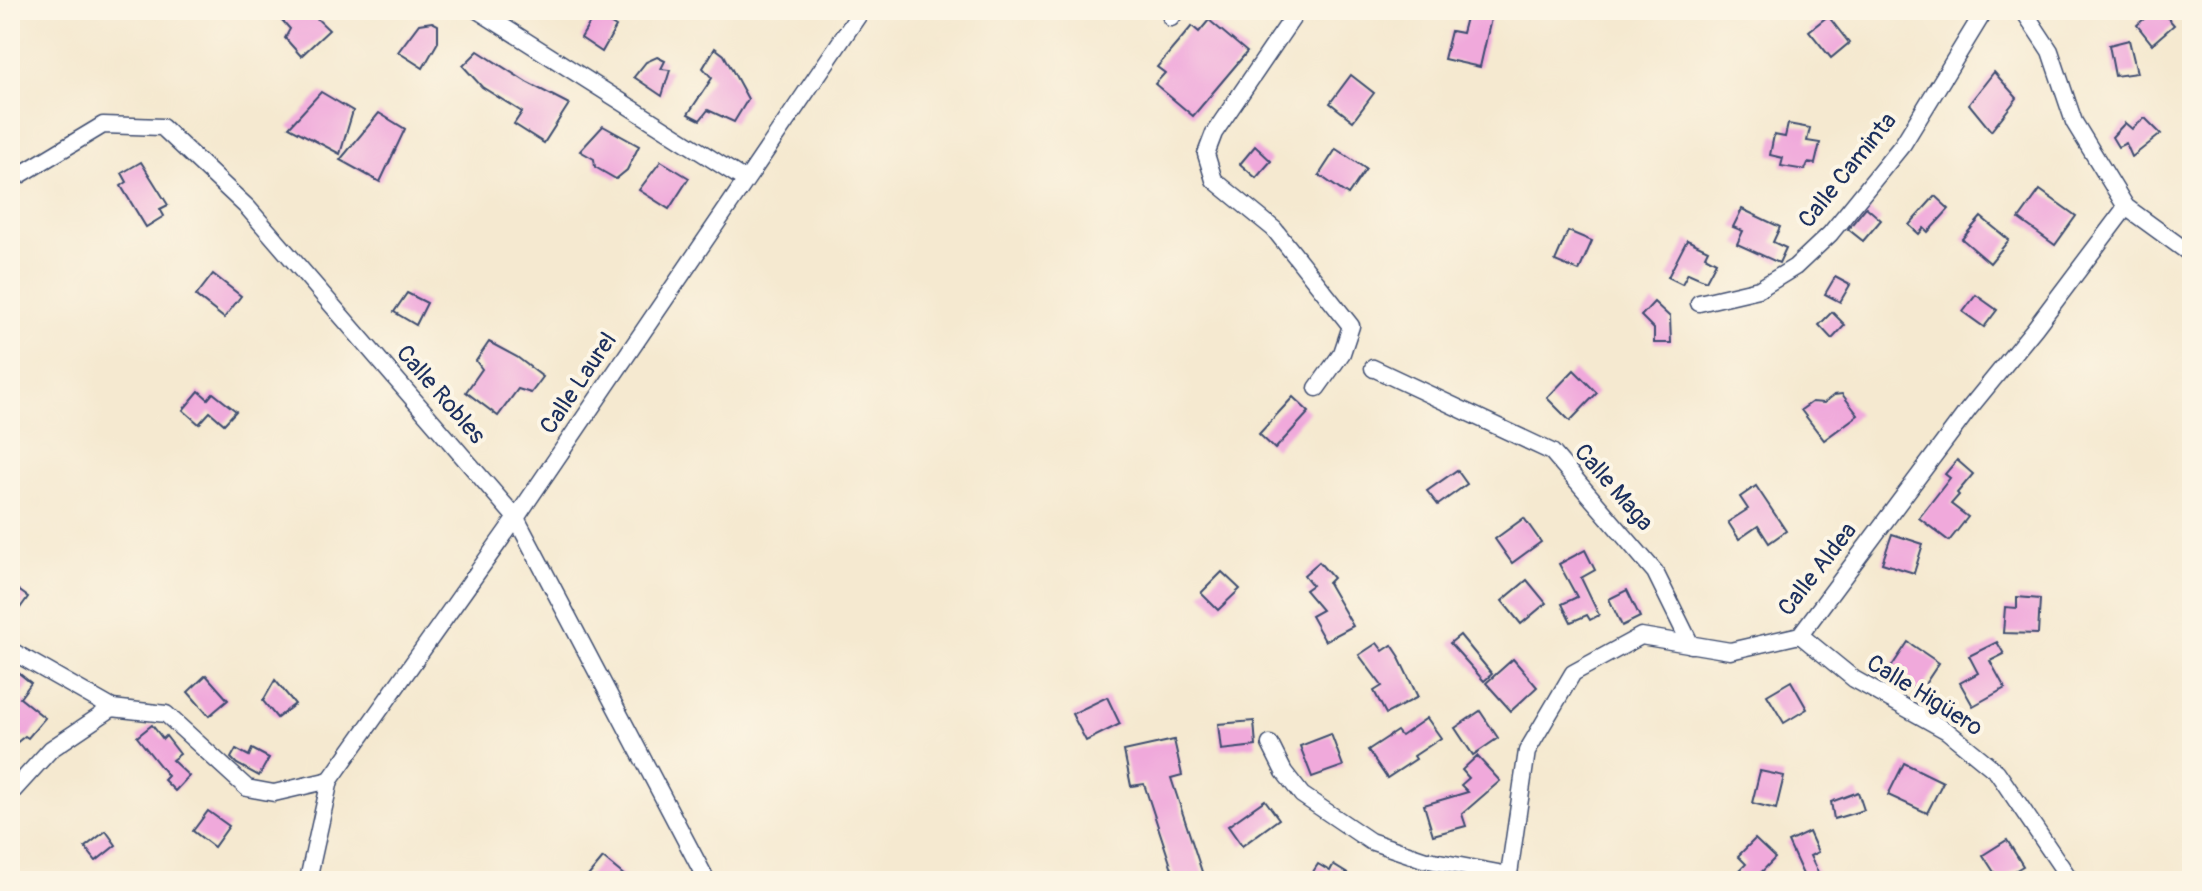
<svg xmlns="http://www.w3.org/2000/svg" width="2202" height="891" viewBox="0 0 2202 891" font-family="Pangolin,sans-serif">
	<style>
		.building { fill: #f0a9db }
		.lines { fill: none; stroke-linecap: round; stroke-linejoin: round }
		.minor-casing { stroke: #3c4b6f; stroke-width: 19 }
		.minor { stroke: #fff; stroke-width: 16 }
		.labels { text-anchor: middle; stroke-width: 8; stroke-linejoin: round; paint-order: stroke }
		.street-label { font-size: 24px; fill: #1b2f5e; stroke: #fcf5e5 }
	</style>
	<rect width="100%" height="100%" fill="#fcf5e5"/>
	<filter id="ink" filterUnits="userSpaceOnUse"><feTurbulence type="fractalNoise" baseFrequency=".0125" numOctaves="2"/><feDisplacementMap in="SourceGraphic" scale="16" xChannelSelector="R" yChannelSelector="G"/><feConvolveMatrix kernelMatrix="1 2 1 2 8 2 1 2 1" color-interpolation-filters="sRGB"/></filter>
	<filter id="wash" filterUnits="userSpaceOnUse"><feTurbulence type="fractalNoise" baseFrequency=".006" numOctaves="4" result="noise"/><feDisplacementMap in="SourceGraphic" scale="32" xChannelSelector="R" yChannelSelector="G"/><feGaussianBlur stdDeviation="1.8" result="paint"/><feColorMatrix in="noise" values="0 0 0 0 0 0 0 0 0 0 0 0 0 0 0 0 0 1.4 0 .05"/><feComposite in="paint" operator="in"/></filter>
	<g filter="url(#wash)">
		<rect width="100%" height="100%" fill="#f5e9d0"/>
		<g id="blocks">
			<g class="building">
				<polygon points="273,10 308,10 329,30 301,56 285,38 290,29"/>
				<polygon points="1468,10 1493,10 1480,67 1444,59 1451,31 1462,33"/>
				<polygon points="2154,10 2161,10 2174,25 2152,44 2137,25"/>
				<polygon points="595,14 616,27 602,52 581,38"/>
				<polygon points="1828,16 1849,43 1831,58 1809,31"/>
				<polygon points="1209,20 1247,52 1193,116 1155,84 1165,73 1157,67 1192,26 1199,32"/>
				<polygon points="432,22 438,25 438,42 423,68 398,52 419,24"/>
				<polygon points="2129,40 2137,73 2115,76 2109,45"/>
				<polygon points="715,48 724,55 748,99 734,122 708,110 700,120 688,114 712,78 703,68"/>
				<polygon points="478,51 528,83 569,104 544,143 514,124 522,112 482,87 463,66"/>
				<polygon points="657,57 665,61 661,69 670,70 662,96 634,77 646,62"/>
				<polygon points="1994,72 2017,98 1991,131 1969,104"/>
				<polygon points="1351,75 1374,93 1353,121 1330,103"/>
				<polygon points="321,92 353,111 340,154 289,127"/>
				<polygon points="379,113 405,129 380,182 340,160"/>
				<polygon points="2145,118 2161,134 2132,157 2126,143 2118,147 2112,137 2125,123 2132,129"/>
				<polygon points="1788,124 1810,128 1807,141 1820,143 1815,164 1808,163 1805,170 1781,166 1783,158 1770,155 1774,135 1785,137"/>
				<polygon points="603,126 639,146 627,170 616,179 595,167 594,159 580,151"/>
				<polygon points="1255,146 1271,161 1256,178 1240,164"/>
				<polygon points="1336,149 1366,169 1348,195 1319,175"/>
				<polygon points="661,161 689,178 669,209 639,190"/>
				<polygon points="141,162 168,205 160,209 164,216 146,227 121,186 127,182 122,173"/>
				<polygon points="2040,190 2076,216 2055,245 2019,219"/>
				<polygon points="1935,196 1949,209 1928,232 1924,228 1919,234 1909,225"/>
				<polygon points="1866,207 1881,220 1863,241 1848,229"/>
				<polygon points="1742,209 1780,227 1773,242 1786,248 1779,263 1737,244 1743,231 1733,227"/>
				<polygon points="1981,217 2009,240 1990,263 1962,239"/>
				<polygon points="1568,231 1592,241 1579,271 1555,261"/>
				<polygon points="1687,240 1708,250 1705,256 1716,262 1706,281 1688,273 1682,284 1668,277"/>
				<polygon points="213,274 241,296 224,318 196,296"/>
				<polygon points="1835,277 1850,285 1840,302 1825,294"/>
				<polygon points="407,293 427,303 416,325 394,312"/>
				<polygon points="1976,295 1997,310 1984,327 1963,312"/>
				<polygon points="1654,302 1670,317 1671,343 1654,343 1654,329 1641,316"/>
				<polygon points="1832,312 1845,325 1832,339 1819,325"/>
				<polygon points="489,342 517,357 543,377 531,393 518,389 498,416 466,392 482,369 476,361"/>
				<polygon points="1574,370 1597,393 1570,421 1547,398"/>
				<polygon points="199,391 208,399 213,393 236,411 224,424 210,412 199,424 183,410"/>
				<polygon points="1842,394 1858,415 1824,440 1801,410 1812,402 1824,403 1834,395"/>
				<polygon points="1293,397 1309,412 1275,449 1259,434"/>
				<polygon points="1957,460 1973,474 1957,493 1959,495 1951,504 1968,517 1949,541 1919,518 1950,478 1945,474"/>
				<polygon points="1457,470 1467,484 1438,505 1427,491"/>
				<polygon points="1756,486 1786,531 1769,543 1758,526 1739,539 1728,522 1748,509 1740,497"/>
				<polygon points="1524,518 1541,542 1512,563 1495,539"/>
				<polygon points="1892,534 1923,544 1914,573 1882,563"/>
				<polygon points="1585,550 1595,570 1581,578 1599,615 1590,620 1587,615 1571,622 1562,604 1577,597 1559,564"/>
				<polygon points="1319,562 1333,578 1328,583 1353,626 1325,641 1311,616 1322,610 1305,590 1312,585 1304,575"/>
				<polygon points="1222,572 1240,589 1218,610 1201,593"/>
				<polygon points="1527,580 1546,603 1521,624 1502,601"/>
				<polygon points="10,584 28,597 10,622"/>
				<polygon points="1627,590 1640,617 1622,626 1609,599"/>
				<polygon points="2017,597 2040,599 2038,634 2003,633 2005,607 2017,608"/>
				<polygon points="1460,635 1492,674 1484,681 1450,643"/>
				<polygon points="1908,642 1939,663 1919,693 1888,672"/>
				<polygon points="1997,642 2004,654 1990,661 2005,688 1973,706 1960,683 1978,673 1969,656"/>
				<polygon points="1377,643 1383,651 1392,645 1400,657 1399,658 1418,697 1386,714 1374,691 1382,686 1359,655"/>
				<polygon points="1513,659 1537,687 1511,711 1486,683"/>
				<polygon points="10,666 31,683 20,698 45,718 28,738 25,736 10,748"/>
				<polygon points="206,675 228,700 209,716 188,692"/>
				<polygon points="275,680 295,704 277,718 263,701"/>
				<polygon points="1791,681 1807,709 1784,723 1767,695"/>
				<polygon points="1107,697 1120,724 1086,741 1072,714"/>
				<polygon points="1480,711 1498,738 1473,755 1455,728"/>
				<polygon points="1427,718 1441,738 1414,756 1416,759 1387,778 1368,750 1397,731 1401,736"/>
				<polygon points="1254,721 1256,746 1221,750 1218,724"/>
				<polygon points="152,725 163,739 166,736 180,754 172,760 189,776 175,791 164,780 168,776 137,737"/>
				<polygon points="1331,734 1343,766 1312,777 1300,746"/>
				<polygon points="1174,740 1182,775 1171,778 1205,881 1176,881 1144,784 1131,786 1124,751"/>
				<polygon points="236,749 249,756 252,749 269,758 259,776 237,764 231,758"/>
				<polygon points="1477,756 1500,781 1462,814 1466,826 1433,835 1424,805 1468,792 1461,785 1469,778 1462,770"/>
				<polygon points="1904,763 1943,782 1927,813 1888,795"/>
				<polygon points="1760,771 1784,776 1776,809 1752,803"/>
				<polygon points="1858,792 1864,810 1834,819 1831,802"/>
				<polygon points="1265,800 1279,819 1242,846 1228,826"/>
				<polygon points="208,811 229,826 214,847 193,831"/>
				<polygon points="106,831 116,845 96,861 85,847"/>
				<polygon points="1809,832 1818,852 1810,856 1822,881 1806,881 1788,842"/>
				<polygon points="1755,839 1775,858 1753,881 1747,881 1738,872 1746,864 1738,856"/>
				<polygon points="2007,840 2023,866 1999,880 1983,855"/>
				<polygon points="603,858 631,881 584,881"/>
				<polygon points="1318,864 1330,871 1333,865 1359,881 1307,881"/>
			</g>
		</g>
	</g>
	<g filter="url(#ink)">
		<use href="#blocks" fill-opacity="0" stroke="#3c4b6f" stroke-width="2"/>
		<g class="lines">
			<defs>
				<g id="minor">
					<polyline points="477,10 745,180"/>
					<polyline points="1298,10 1214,133 1206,154 1214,180 1274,229 1351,326 1342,353 1317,388"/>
					<polyline points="2023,10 2050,51 2074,122 2126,207 2192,255"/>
					<polyline points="1171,18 1177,10"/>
					<polyline points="10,181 103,125 162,127 248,208 516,518 707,881"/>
					<polyline points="1699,303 1759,289 1795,267 1830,234 1903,144 1985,10"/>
					<polyline points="1374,369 1373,368 1552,452 1655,572 1691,645"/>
					<polyline points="1800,635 1854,679 1947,731 1997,772 2071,881"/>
					<polyline points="10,650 112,708"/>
					<polyline points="1270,744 1284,772 1302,795 1370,841 1423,859 1509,875"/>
					<polyline points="10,794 51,749 112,708 166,714 247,788 274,793 330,780"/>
					<polyline points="312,881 309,875 330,780 516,518 862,10"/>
					<polyline points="1508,881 1527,751 1573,673 1641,636 1730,651 1800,635 1968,410 2035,328 2126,207"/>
				</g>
			</defs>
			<use href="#minor" class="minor-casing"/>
			<use href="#minor" class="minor"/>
		</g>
	</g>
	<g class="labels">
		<g class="street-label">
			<text transform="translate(1847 170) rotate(-51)" y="8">Calle Caminta</text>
			<text transform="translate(578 383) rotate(-56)" y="8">Calle Laurel</text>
			<text transform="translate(441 394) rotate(49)" y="8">Calle Robles</text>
			<text transform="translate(1614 487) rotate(49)" y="8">Calle Maga</text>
			<text transform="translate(1817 569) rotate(-52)" y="8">Calle Aldea</text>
			<text transform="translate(1925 695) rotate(32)" y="8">Calle Higüero</text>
		</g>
	</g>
	<rect width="2202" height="891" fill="none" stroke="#fcf5e5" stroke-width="40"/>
</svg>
